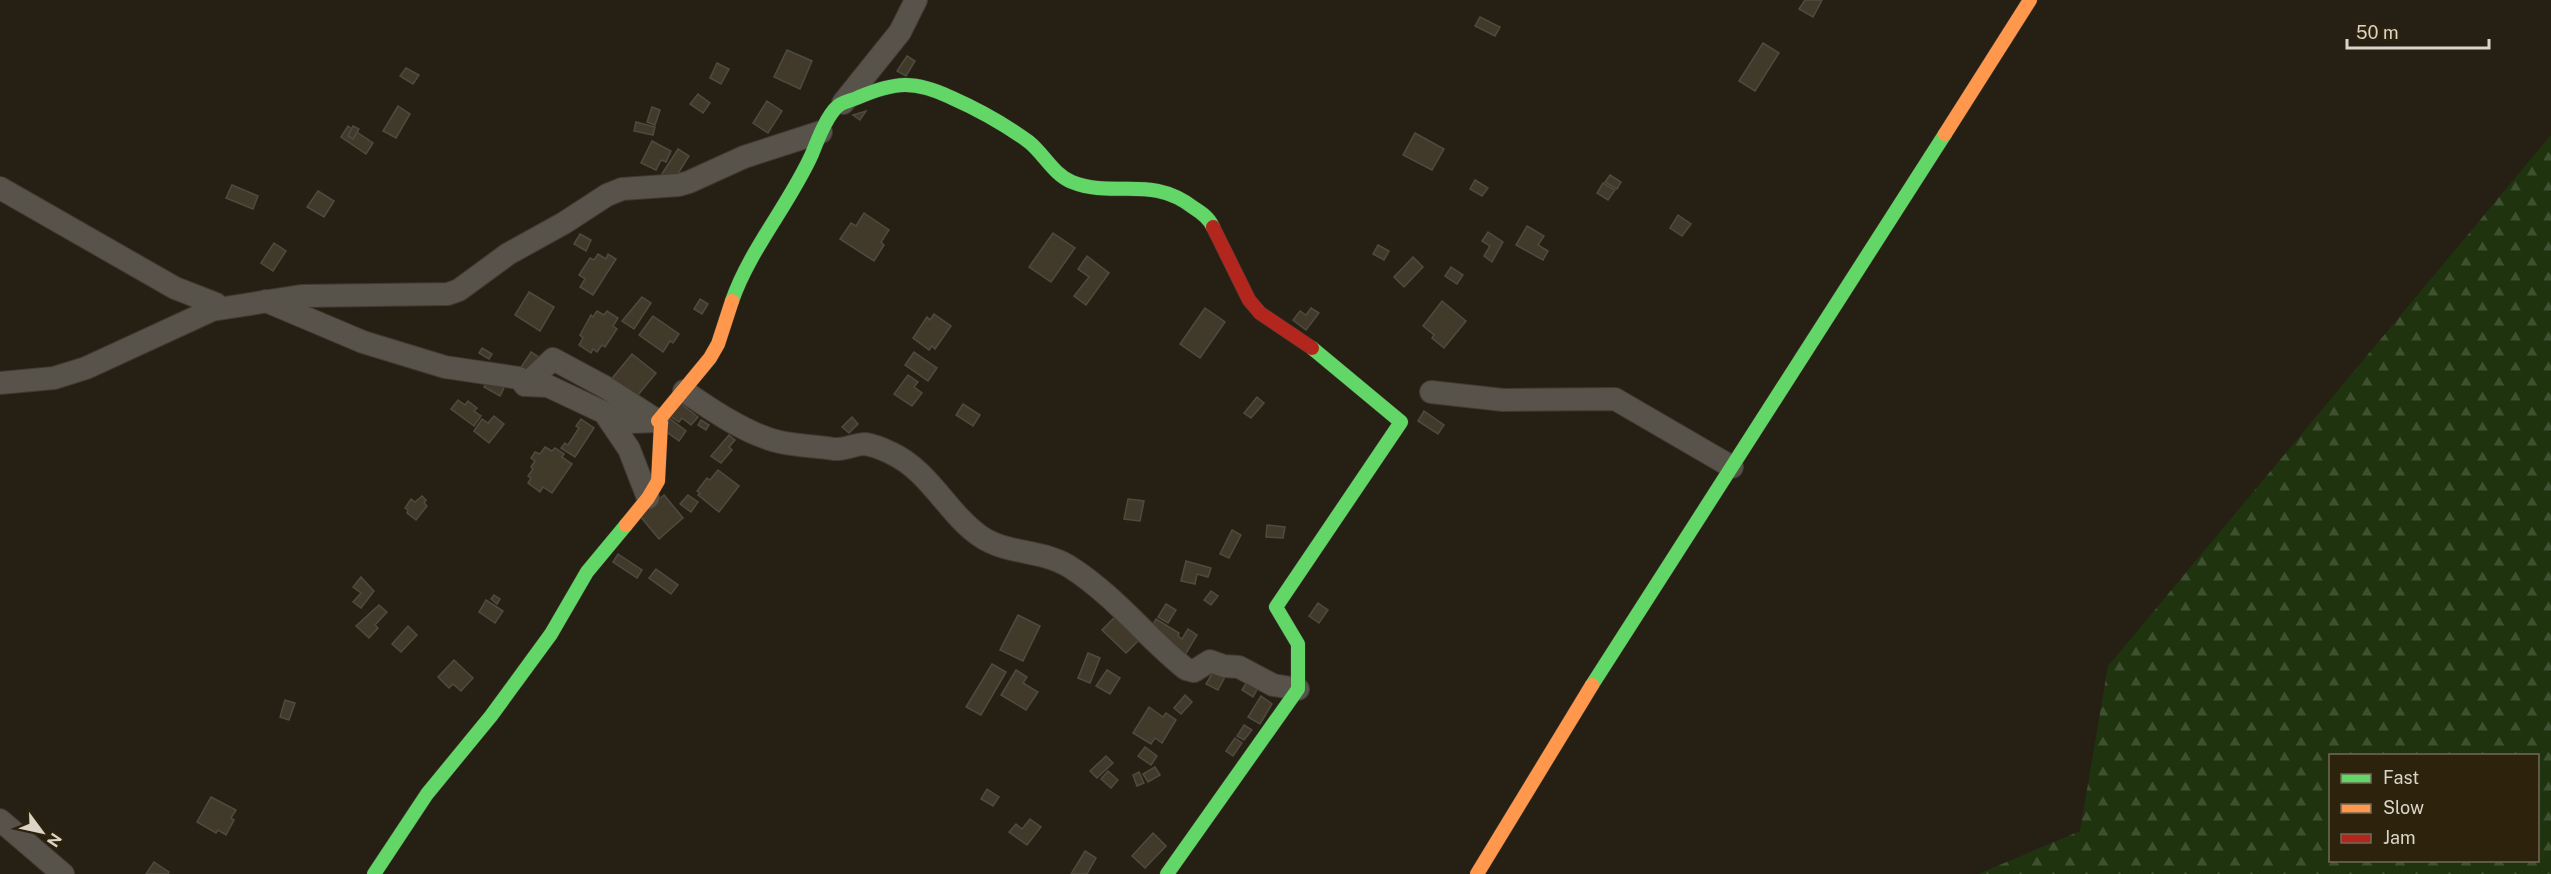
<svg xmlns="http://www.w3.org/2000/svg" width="2551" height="874" viewBox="0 0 2551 874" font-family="'Public Sans',sans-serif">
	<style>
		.forest { fill: url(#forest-firs); fill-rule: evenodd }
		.building { fill: #413a2b; stroke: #4f4a40; stroke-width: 1.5 }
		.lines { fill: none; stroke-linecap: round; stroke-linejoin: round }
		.street-casing { stroke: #403a32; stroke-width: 24 }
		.fast-casing { stroke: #403a32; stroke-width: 15 }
		.slow-casing { stroke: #403a32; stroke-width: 15 }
		.jam-casing { stroke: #403a32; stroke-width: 15 }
		.street { stroke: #57524a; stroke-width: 22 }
		.fast { stroke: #63d668; stroke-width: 14 }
		.slow { stroke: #ff974d; stroke-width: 14 }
		.jam { stroke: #b3261e; stroke-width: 14 }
	</style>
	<defs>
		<pattern id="forest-firs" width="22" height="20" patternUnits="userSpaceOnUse" patternTransform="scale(1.5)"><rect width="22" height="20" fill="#1f330e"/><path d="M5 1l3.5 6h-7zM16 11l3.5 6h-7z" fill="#3f5030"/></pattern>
	</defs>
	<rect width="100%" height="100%" fill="#262014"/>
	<path class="forest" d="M2551,135V874H1978L2080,831L2108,666ZM2330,756H2538V860H2330Z"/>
	<g class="building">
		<polygon points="1805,0 1822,0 1813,17 1799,9"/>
		<polygon points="1480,17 1500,27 1495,36 1475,26"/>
		<polygon points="1763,43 1779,53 1755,91 1739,81"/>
		<polygon points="787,50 812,61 800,89 774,77"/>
		<polygon points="907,56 915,61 906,76 897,71"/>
		<polygon points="717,63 729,69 721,84 710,78"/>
		<polygon points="406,68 419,75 413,84 400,76"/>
		<polygon points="698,94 710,103 703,113 690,104"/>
		<polygon points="767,101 782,111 768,133 753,123"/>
		<polygon points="398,106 410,114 396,138 383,131"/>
		<polygon points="652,107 660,110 655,125 647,122"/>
		<polygon points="866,111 860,120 853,115"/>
		<polygon points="636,122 655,127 653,135 634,131"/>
		<polygon points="348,126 373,143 366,154 341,137"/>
		<polygon points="353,126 359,129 353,139 348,136"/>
		<polygon points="1415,133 1444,149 1432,170 1403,155"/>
		<polygon points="652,141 671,151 666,162 661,160 656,170 641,163"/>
		<polygon points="678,149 689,156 669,188 658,180"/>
		<polygon points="1610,175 1621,182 1617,189 1605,182"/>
		<polygon points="1475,180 1488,188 1482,196 1470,189"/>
		<polygon points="1603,183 1615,190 1608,200 1597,193"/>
		<polygon points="232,185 258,196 253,209 226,198"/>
		<polygon points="318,191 334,201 324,217 307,207"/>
		<polygon points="864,213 889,230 881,242 884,245 874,261 840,239 851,223 856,226"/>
		<polygon points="1678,215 1691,224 1682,236 1670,228"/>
		<polygon points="1527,226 1544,236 1538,245 1548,251 1543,260 1516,245"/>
		<polygon points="1488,232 1503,242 1492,262 1484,256 1490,246 1482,241"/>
		<polygon points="1053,233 1075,248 1051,282 1029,267"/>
		<polygon points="580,234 591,240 586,251 574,244"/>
		<polygon points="274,243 286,251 273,271 261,263"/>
		<polygon points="1378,245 1389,251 1384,260 1373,254"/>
		<polygon points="598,254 606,259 608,254 616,259 593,295 580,287 585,279 579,275 590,258 594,260"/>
		<polygon points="1087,256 1109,273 1086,305 1074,296 1089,277 1078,269"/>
		<polygon points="1413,257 1423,267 1404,287 1394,277"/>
		<polygon points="1451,267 1463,275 1457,284 1445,276"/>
		<polygon points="529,292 554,307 540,331 515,315"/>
		<polygon points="642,297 651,303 634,329 622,321"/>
		<polygon points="700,299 708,304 702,314 694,309"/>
		<polygon points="1442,301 1466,321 1444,348 1432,338 1434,335 1423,326"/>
		<polygon points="1205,308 1225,322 1200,358 1180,344"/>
		<polygon points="1311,308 1319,313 1306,330 1293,320 1300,311 1306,315"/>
		<polygon points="597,311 604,315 607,311 618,318 613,326 617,329 605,347 602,345 597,352 593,349 591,353 579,345 583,338 580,335 591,315 593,317"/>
		<polygon points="934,314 951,326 935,349 932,346 929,350 913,338 927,317 930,320"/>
		<polygon points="653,316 679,334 673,343 670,341 663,352 639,335"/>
		<polygon points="482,348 492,354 489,359 479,353"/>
		<polygon points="531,352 542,359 514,378"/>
		<polygon points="914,352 937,368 928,381 905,365"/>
		<polygon points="632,354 656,373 633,401 609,382"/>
		<polygon points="908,375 918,382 914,387 922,393 912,406 894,394"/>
		<polygon points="488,380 504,388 500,396 484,387"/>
		<polygon points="1257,397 1264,403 1251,418 1244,413"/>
		<polygon points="458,400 465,405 468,401 477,408 474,411 481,416 474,426 451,409"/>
		<polygon points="680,403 698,417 691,425 682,418 679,422 670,416"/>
		<polygon points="963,404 980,415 973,426 956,415"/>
		<polygon points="1424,411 1444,425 1438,434 1418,421"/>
		<polygon points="494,416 504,424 489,443 474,431 482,419 488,423"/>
		<polygon points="668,417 686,431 679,441 660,427"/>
		<polygon points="852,417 858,424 849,433 842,427"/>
		<polygon points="581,419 594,428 575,457 561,448 565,443 568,445 579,428 576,426"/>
		<polygon points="701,420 709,425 706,430 698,425"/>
		<polygon points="729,435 735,440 729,447 732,450 721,463 711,456"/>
		<polygon points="545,447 552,451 555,448 564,454 562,457 572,464 552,493 543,487 540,492 528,483 531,478 528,476 533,469 531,467 535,461 531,458 535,452 540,454"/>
		<polygon points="718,470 739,486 719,512 698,495 700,493 697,491 707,478 710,480"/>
		<polygon points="664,495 683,518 659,539 640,516"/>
		<polygon points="688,495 698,502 691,512 680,504"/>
		<polygon points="422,496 426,500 424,503 427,506 416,520 407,513 408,510 405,508 411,499 415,502"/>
		<polygon points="1128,499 1144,501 1140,521 1124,519"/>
		<polygon points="1267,525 1285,527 1283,538 1266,537"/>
		<polygon points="1232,530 1241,535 1229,558 1220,554"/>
		<polygon points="618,554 642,570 637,578 613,562"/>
		<polygon points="1186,561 1211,568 1208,577 1197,574 1195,584 1181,581"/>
		<polygon points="656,569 678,585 671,594 649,578"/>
		<polygon points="361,577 374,591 361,608 353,602 361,593 353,587"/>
		<polygon points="1211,591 1218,596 1211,605 1204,600"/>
		<polygon points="494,595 500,599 497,604 491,599"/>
		<polygon points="486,600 503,611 495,623 479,612"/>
		<polygon points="1318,603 1328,610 1319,623 1309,616"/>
		<polygon points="1166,604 1176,610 1168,623 1158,617"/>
		<polygon points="379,605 387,612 375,625 378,628 369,638 356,626"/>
		<polygon points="1118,614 1142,637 1126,653 1102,630"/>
		<polygon points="1018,615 1040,626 1023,661 1000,650"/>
		<polygon points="1156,619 1179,633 1178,636 1182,639 1188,629 1197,635 1185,655 1148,633"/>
		<polygon points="408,626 417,635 401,652 392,644"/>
		<polygon points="1088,653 1100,658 1090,683 1078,678"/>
		<polygon points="454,660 473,678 461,691 453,684 449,688 438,677"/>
		<polygon points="992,664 1006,672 981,715 966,707"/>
		<polygon points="1216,667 1227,673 1218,690 1206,684"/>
		<polygon points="1016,670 1027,677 1023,683 1038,692 1026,710 1001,695"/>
		<polygon points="1107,670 1120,678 1110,694 1096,686"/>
		<polygon points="1248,680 1259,686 1253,697 1242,690"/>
		<polygon points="1185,695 1192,702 1181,714 1174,708"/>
		<polygon points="1261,696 1272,704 1260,724 1248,717"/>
		<polygon points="285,700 295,703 289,720 280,717"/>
		<polygon points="1149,707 1163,717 1166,713 1176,720 1162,743 1155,738 1151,744 1133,733"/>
		<polygon points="1244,725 1252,730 1244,740 1237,736"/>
		<polygon points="1235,738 1242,743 1233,756 1226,751"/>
		<polygon points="1145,747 1157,756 1151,765 1138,756"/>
		<polygon points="1106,756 1113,763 1097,778 1090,771"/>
		<polygon points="1155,767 1160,775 1148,782 1143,774"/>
		<polygon points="1108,771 1118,780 1111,788 1101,779"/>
		<polygon points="1139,772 1144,783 1137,786 1133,775"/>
		<polygon points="987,789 999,797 993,806 981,799"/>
		<polygon points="211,797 236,810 231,818 234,820 226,835 218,830 216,833 197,822"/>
		<polygon points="1030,819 1041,827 1027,845 1009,832 1016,824 1022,829"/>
		<polygon points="1153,833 1166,846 1145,868 1132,856"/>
		<polygon points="1085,851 1096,858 1087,874 1071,874"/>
		<polygon points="154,862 169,872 168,874 146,874"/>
	</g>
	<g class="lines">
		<defs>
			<g id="street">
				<polyline points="843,103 900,32 916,0"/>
				<polyline points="0,188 175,288 216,304"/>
				<polyline points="266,301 363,342 445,367 519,378 525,385 548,386 620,420 631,422 658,421"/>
				<polyline points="0,383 54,378 86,368 212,310 301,296 448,294 459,290 508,254 564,223 607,195 622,189 679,185 689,182 744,157 821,132"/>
				<polyline points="525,385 553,359 605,387 658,421"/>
				<path d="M684,391C710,409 748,435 780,442C797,446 816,446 834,449C844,450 855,444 865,444C873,445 885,450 891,453C930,471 947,513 980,536C1007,555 1042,549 1070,567C1114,595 1146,637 1186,669L1194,671L1210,661L1224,666L1239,667L1273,685L1298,689"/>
				<polyline points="1431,392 1503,400 1615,399 1732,467"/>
				<polyline points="606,415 629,449 648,498"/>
				<polyline points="0,820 63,874"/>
			</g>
			<g id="fast">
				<path d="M732,301C750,249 789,205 812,154C817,141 827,115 838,106C843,102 853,100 859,97C895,82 914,80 950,97C977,109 1006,125 1029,142C1044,154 1054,175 1072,182C1114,199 1151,174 1194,208C1202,213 1209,218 1213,227"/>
				<polyline points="1592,685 1945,134"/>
				<polyline points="374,874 427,794 491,716 551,634 587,572 626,525"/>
				<polyline points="1167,874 1298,689 1298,644 1276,607 1401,422 1312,348"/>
			</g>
			<g id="slow">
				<polyline points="1945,134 2030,0"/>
				<polyline points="626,525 648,498 658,481 661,423 658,421 710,358 718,344 732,301"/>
				<polyline points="1477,874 1592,685"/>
			</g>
			<polyline id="jam" points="1213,227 1249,300 1260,313 1312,348"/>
		</defs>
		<use href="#street" class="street-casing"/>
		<use href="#fast" class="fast-casing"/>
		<use href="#slow" class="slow-casing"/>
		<use href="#jam" class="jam-casing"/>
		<use href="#street" class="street"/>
		<use href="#fast" class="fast"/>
		<use href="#slow" class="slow"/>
		<use href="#jam" class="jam"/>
	</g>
	<rect x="2329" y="754" width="210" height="108" fill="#2d230d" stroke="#736a57" stroke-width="1.5"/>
	<rect x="2341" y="774" width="30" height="9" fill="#63d668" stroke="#736a57" stroke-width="1.5"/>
	<text x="2383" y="784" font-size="18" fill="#dbd4c7">Fast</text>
	<rect x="2341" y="804" width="30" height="9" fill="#ff974d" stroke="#736a57" stroke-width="1.5"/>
	<text x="2383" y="814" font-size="18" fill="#dbd4c7">Slow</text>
	<rect x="2341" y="834" width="30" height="9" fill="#b3261e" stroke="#736a57" stroke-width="1.5"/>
	<text x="2383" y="844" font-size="18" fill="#dbd4c7">Jam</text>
	<g transform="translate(42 832) rotate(123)" stroke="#2d230d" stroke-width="4.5" paint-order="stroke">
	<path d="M0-4.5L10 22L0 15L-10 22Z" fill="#dbd4c7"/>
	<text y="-9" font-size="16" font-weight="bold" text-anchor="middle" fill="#dbd4c7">N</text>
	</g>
	<path d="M2347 39v9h142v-9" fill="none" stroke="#dbd4c7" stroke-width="3"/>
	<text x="2356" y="39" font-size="18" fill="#dbd4c7" stroke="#2d230d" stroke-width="4.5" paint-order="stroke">50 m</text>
</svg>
